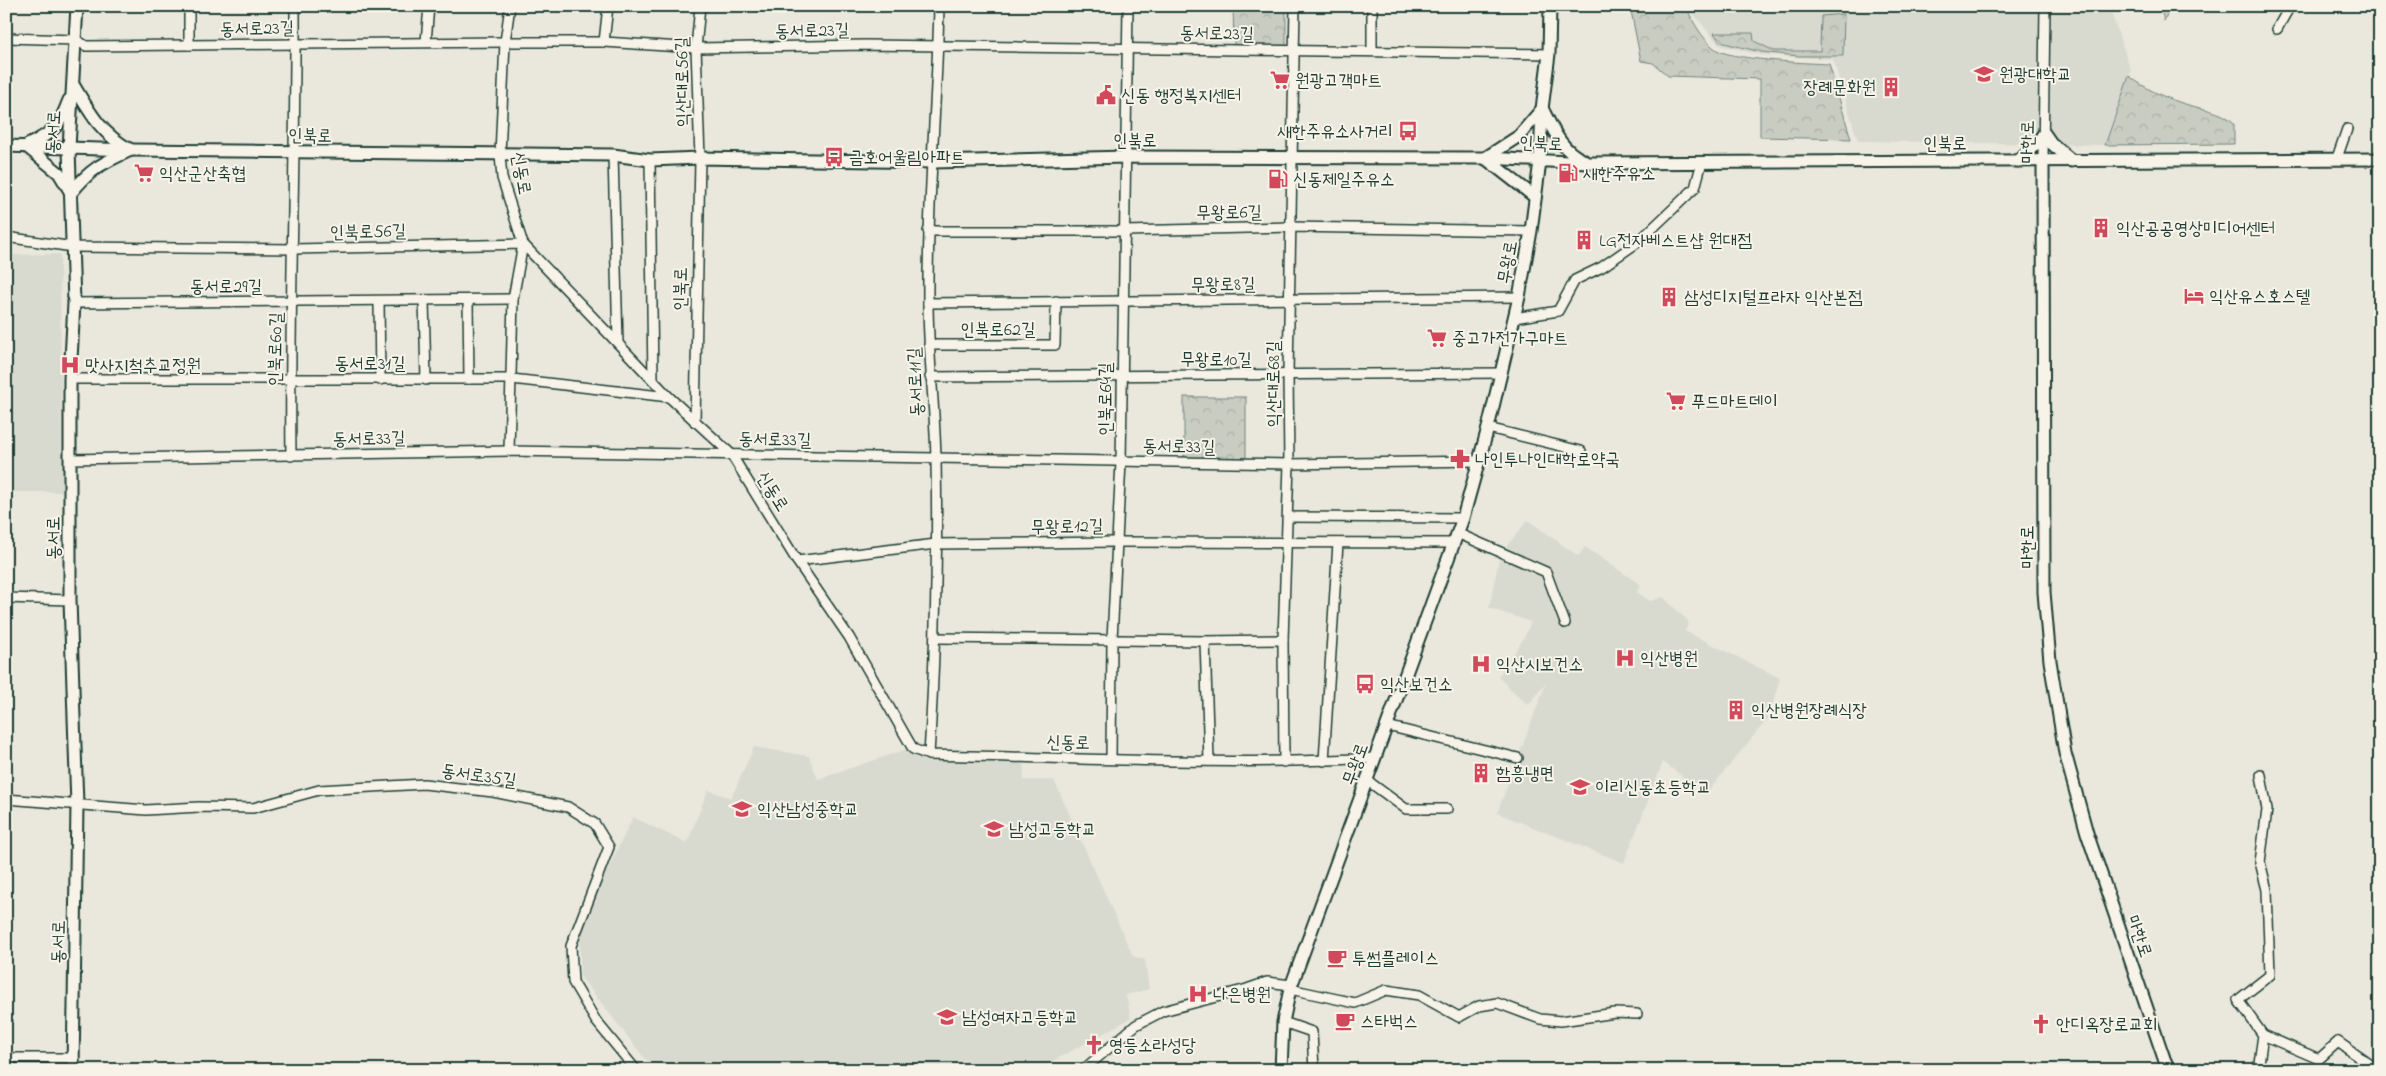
<svg xmlns="http://www.w3.org/2000/svg" width="2386" height="1076" viewBox="0 0 2386 1076" font-family="'Indie Flower','Poor Story',sans-serif">
	<style>
		.built { fill: #d9dacf }
		.forest { fill: url(#forest-crowns); stroke: #74847a }
		.lines { fill: none; stroke-linecap: round; stroke-linejoin: round }
		.minor-casing { stroke: #1f3d34; stroke-width: 12 }
		.tertiary-casing { stroke: #1f3d34; stroke-width: 15 }
		.minor { stroke: #f7f3e8; stroke-width: 9 }
		.tertiary { stroke: #f7f3e8; stroke-width: 11 }
		.labels { text-anchor: middle; stroke-width: 4; stroke-linejoin: round; paint-order: stroke }
		.street-label { font-size: 18px; fill: #1f3d34; stroke: #f7f3e8 }
		.poi-label { font-size: 18px; fill: #1f3d34; stroke: #f7f3e8; text-anchor: start }
	</style>
	<defs>
		<pattern id="forest-crowns" width="20" height="18" patternUnits="userSpaceOnUse" patternTransform="scale(1.25)"><rect width="20" height="18" fill="#c8ccc1"/><path d="M2 6a3 3 0 1 1 6 0M12 15a3 3 0 1 1 6 0" fill="none" stroke="#abb0a6"/></pattern>
	</defs>
	<rect width="100%" height="100%" fill="#eae8dd"/>
	<filter id="ink" filterUnits="userSpaceOnUse"><feTurbulence type="fractalNoise" baseFrequency=".02" numOctaves="2"/><feDisplacementMap in="SourceGraphic" scale="10" xChannelSelector="R" yChannelSelector="G"/><feConvolveMatrix kernelMatrix="1 2 1 2 8 2 1 2 1" color-interpolation-filters="sRGB"/></filter>
	<g filter="url(#ink)">
		<g class="built">
			<polygon points="1690,6 2109,6 2131,71 2105,145 1858,141 1833,59 1760,55 1719,45 1693,13"/>
			<polygon points="60,254 62,492 6,492 6,255"/>
			<polygon points="1528,520 1578,556 1585,547 1641,585 1637,592 1650,601 1663,597 1689,622 1685,631 1780,678 1769,717 1706,794 1663,762 1624,863 1497,813 1546,683 1528,705 1498,677 1524,638 1531,622 1489,608 1500,554"/>
			<polygon points="754,747 809,756 818,779 907,749 1024,760 1024,780 1054,780 1133,956 1145,960 1149,989 1126,995 1131,1018 1037,1070 671,1070 646,1060 580,976 580,926 633,817 687,843 708,790 731,798"/>
		</g>
		<g class="forest">
			<polygon points="1233,6 1286,6 1286,46 1234,46"/>
			<path d="M1630,6H1686C1692,21 1702,38 1714,48C1727,60 1808,63 1829,64L1851,139L1760,137V79L1668,76L1653,63L1641,61Z"/>
			<polygon points="2160,6 2184,6 2168,12 2164,21"/>
			<polygon points="1844,14 1843,56 1798,56 1761,52 1720,42 1714,33 1753,33 1754,41 1774,51 1820,51 1821,16"/>
			<path d="M2129,76C2146,89 2163,97 2182,103C2199,109 2222,110 2234,123V144L2105,145Z"/>
			<rect x="1184" y="397" width="62" height="63"/>
		</g>
		<g class="lines">
			<defs>
				<g id="minor">
					<path d="M510,6L505,42L500,155L502,178L523,244L669,397L731,454L797,561L849,637L913,749L929,755C1078,758 1227,766 1375,758"/>
					<polyline points="1372,6 1372,50"/>
					<polyline points="2277,29 2290,6"/>
					<polyline points="6,38 76,40 86,46 505,42 604,42 696,48 865,45 1549,54"/>
					<polyline points="426,42 429,6"/>
					<polyline points="604,42 608,6"/>
					<polyline points="189,45 189,6"/>
					<polyline points="613,155 618,343"/>
					<polyline points="2337,158 2347,129"/>
					<polyline points="650,160 653,380"/>
					<polyline points="2043,160 2045,6"/>
					<polyline points="928,231 1125,231 1290,227 1531,231"/>
					<polyline points="6,237 73,247 294,249 523,244 513,299 509,451"/>
					<polyline points="424,300 426,380"/>
					<polyline points="468,300 469,379"/>
					<polyline points="379,301 380,380"/>
					<polyline points="74,303 513,299"/>
					<polyline points="928,303 1519,297"/>
					<polyline points="1514,318 1558,311 1575,280 1602,267 1638,242 1695,188 1702,162"/>
					<polyline points="929,345 1055,345 1056,301"/>
					<polyline points="930,377 1502,373"/>
					<polyline points="70,379 512,379 669,397"/>
					<polyline points="695,422 700,158 696,48 700,6"/>
					<polyline points="1488,428 1581,451"/>
					<path d="M291,456C289,306 296,156 295,6"/>
					<polyline points="70,459 509,451 1289,464 1478,461"/>
					<polyline points="1288,517 1463,518"/>
					<polyline points="1457,533 1546,572 1565,623"/>
					<polyline points="797,561 936,544 1116,542 1453,543"/>
					<polyline points="6,598 70,600"/>
					<polyline points="936,638 1205,641 1283,640"/>
					<polyline points="1205,641 1209,761"/>
					<polyline points="1387,726 1518,758"/>
					<path d="M929,755C935,657 938,559 936,460C935,407 928,354 928,301C927,203 937,105 939,6"/>
					<polyline points="1111,759 1112,640 1121,462 1128,6"/>
					<polyline points="1324,761 1338,543"/>
					<polyline points="1284,762 1283,640 1289,464 1288,374 1295,6"/>
					<polyline points="1368,781 1406,809 1447,809"/>
					<polyline points="6,799 146,810 199,807 253,808 319,790 424,784 493,792 568,807 595,824 609,847 571,946 573,982 596,1021 636,1070"/>
					<polyline points="1290,989 1355,1003 1386,990 1419,995 1459,1017 1479,1006 1497,1003 1540,1019 1561,1021 1615,1013 1637,1014"/>
					<polyline points="1283,1022 1312,1032 1314,1070"/>
					<polyline points="2263,1035 2319,1059 2338,1042 2378,1070"/>
					<polyline points="6,1058 74,1058"/>
					<polyline points="1083,1070 1136,1025 1163,1011 1247,989 1267,982 1291,985"/>
					<polyline points="2258,1070 2263,1035 2238,1000 2270,975 2267,890 2260,862 2267,810 2261,775"/>
				</g>
				<g id="tertiary">
					<path d="M1543,110C1553,130 1562,151 1583,160"/>
					<path d="M28,145C54,132 59,127 69,100"/>
					<polyline points="6,146 131,150 613,155 650,160 700,158 933,162 1126,157 1485,158 1589,163 2380,159"/>
					<path d="M26,146L59,173L71,193C91,168 103,163 131,150C102,135 90,113 74,86"/>
					<polyline points="1485,158 1519,136 1542,109"/>
					<polyline points="1485,158 1535,197"/>
					<polyline points="2043,160 2044,592 2050,661 2065,753 2087,833 2168,1070"/>
					<polyline points="2018,161 2038,142 2044,133 2051,143 2072,161"/>
					<polyline points="73,1070 77,805 70,600 70,379 74,303 69,148 77,6"/>
					<polyline points="1281,1070 1283,1022 1290,989 1463,518 1488,428 1519,297 1531,231 1540,161 1542,109 1549,54 1550,6"/>
				</g>
			</defs>
			<use href="#minor" class="minor-casing"/>
			<use href="#tertiary" class="tertiary-casing"/>
			<use href="#minor" class="minor"/>
			<use href="#tertiary" class="tertiary"/>
		</g>
	</g>
	<defs>
		<symbol id="university-bare" viewBox="-9 -9 18 18"><path d="M0-5L7-2L0 1L-7-2ZM-4 1L0 2.5L4 1V4Q0 6-4 4Z" fill="#d1495b" stroke="#f7f3e8" stroke-width="2.5" paint-order="stroke"/></symbol>
		<symbol id="supermarket-bare" viewBox="-9 -9 18 18"><path d="M-6-5.5h2.5l.6 2H6L4.5 2H-2.5L-4.4-4H-6ZM-1.5 3.2a1.3 1.3 0 1 0 .1 0ZM3 3.2a1.3 1.3 0 1 0 .1 0Z" fill="#d1495b" stroke="#f7f3e8" stroke-width="2.5" paint-order="stroke"/></symbol>
		<symbol id="building-bare" viewBox="-9 -9 18 18"><path d="M-4-6H4V6H1V3H-1V6H-4ZM-2.5-4.3h1.7v1.8h-1.7ZM.8-4.3h1.7v1.8H.8ZM-2.5-1h1.7V.8h-1.7ZM.8-1h1.7V.8H.8Z" fill="#d1495b" stroke="#f7f3e8" stroke-width="2.5" paint-order="stroke"/></symbol>
		<symbol id="civic-bare" viewBox="-9 -9 18 18"><path d="M-.6-6.5H3V-4.5H.6V-3L4-1V1h2V6H-6V1h2V-1L-.6-3ZM-1.2 2.5V6h2.4V2.5Z" fill="#d1495b" stroke="#f7f3e8" stroke-width="2.5" paint-order="stroke"/></symbol>
		<symbol id="bus-bare" viewBox="-9 -9 18 18"><path d="M-5-6H5V4H4V6H2V4H-2V6H-4V4H-5ZM-3.5-4V0h7V-4ZM-3.5 1.2v1.5H-2V1.2ZM2 1.2v1.5H3.5V1.2Z" fill="#d1495b" stroke="#f7f3e8" stroke-width="2.5" paint-order="stroke"/></symbol>
		<symbol id="fuel-bare" viewBox="-9 -9 18 18"><path d="M-5.5-6h7V0h2V4h1.3V-2.5L3-4.5l.8-.8L6-3V5H2.5V1h-1V6h-7ZM-4.2-4.7v3.2H.2V-4.7Z" fill="#d1495b" stroke="#f7f3e8" stroke-width="2.5" paint-order="stroke"/></symbol>
		<symbol id="hotel-bare" viewBox="-9 -9 18 18"><path d="M-6-4.5h1.5V1H6V5H4.5V3h-9V5H-6ZM-4 0a1.8 1.8 0 1 1 3.6 0ZM.5 0V-2.5h3Q6-2.5 6 0Z" fill="#d1495b" stroke="#f7f3e8" stroke-width="2.5" paint-order="stroke"/></symbol>
		<symbol id="hospital-bare" viewBox="-9 -9 18 18"><path d="M-5-5h3v3.5h4V-5h3V5h-3V1.5h-4V5h-3Z" fill="#d1495b" stroke="#f7f3e8" stroke-width="2.5" paint-order="stroke"/></symbol>
		<symbol id="pharmacy-bare" viewBox="-9 -9 18 18"><path d="M-2-6h4v4h4v4h-4v4h-4v-4h-4v-4h4Z" fill="#d1495b" stroke="#f7f3e8" stroke-width="2.5" paint-order="stroke"/></symbol>
		<symbol id="school-bare" viewBox="-9 -9 18 18"><path d="M0-5L7-2L0 1L-7-2ZM-4 1L0 2.5L4 1V4Q0 6-4 4Z" fill="#d1495b" stroke="#f7f3e8" stroke-width="2.5" paint-order="stroke"/></symbol>
		<symbol id="cafe-bare" viewBox="-9 -9 18 18"><path d="M-5.5-4.5H6V0H3Q3 3.5 0 3.5H-2.5Q-5.5 3.5-5.5 0ZM3-3.2v2h1.7v-2ZM-6 4.5H4V6H-6Z" fill="#d1495b" stroke="#f7f3e8" stroke-width="2.5" paint-order="stroke"/></symbol>
		<symbol id="church-bare" viewBox="-9 -9 18 18"><path d="M-1.2-6h2.4v3.5h3.3v2.4h-3.3V6h-2.4V-.1h-3.3v-2.4h3.3Z" fill="#d1495b" stroke="#f7f3e8" stroke-width="2.5" paint-order="stroke"/></symbol>
	</defs>
	<g fill-rule="evenodd">
		<use href="#university-bare" x="1970" y="60" width="28" height="28"/>
		<use href="#supermarket-bare" x="1266" y="66" width="28" height="28"/>
		<use href="#building-bare" x="1877" y="73" width="28" height="28"/>
		<use href="#civic-bare" x="1092" y="81" width="28" height="28"/>
		<use href="#bus-bare" x="1394" y="117" width="28" height="28"/>
		<use href="#bus-bare" x="820" y="143" width="28" height="28"/>
		<use href="#supermarket-bare" x="130" y="159" width="28" height="28"/>
		<use href="#fuel-bare" x="1554" y="159" width="28" height="28"/>
		<use href="#fuel-bare" x="1264" y="165" width="28" height="28"/>
		<use href="#building-bare" x="2087" y="214" width="28" height="28"/>
		<use href="#building-bare" x="1570" y="226" width="28" height="28"/>
		<use href="#hotel-bare" x="2180" y="282" width="28" height="28"/>
		<use href="#building-bare" x="1655" y="283" width="28" height="28"/>
		<use href="#supermarket-bare" x="1423" y="324" width="28" height="28"/>
		<use href="#hospital-bare" x="56" y="351" width="28" height="28"/>
		<use href="#supermarket-bare" x="1662" y="387" width="28" height="28"/>
		<use href="#pharmacy-bare" x="1446" y="445" width="28" height="28"/>
		<use href="#hospital-bare" x="1611" y="644" width="28" height="28"/>
		<use href="#hospital-bare" x="1467" y="650" width="28" height="28"/>
		<use href="#bus-bare" x="1351" y="670" width="28" height="28"/>
		<use href="#building-bare" x="1722" y="696" width="28" height="28"/>
		<use href="#building-bare" x="1467" y="759" width="28" height="28"/>
		<use href="#school-bare" x="1566" y="773" width="28" height="28"/>
		<use href="#school-bare" x="728" y="795" width="28" height="28"/>
		<use href="#school-bare" x="980" y="815" width="28" height="28"/>
		<use href="#cafe-bare" x="1323" y="944" width="28" height="28"/>
		<use href="#hospital-bare" x="1184" y="980" width="28" height="28"/>
		<use href="#school-bare" x="933" y="1003" width="28" height="28"/>
		<use href="#cafe-bare" x="1331" y="1007" width="28" height="28"/>
		<use href="#church-bare" x="2027" y="1010" width="28" height="28"/>
		<use href="#church-bare" x="1080" y="1031" width="28" height="28"/>
	</g>
	<g class="labels">
		<g class="street-label">
			<text transform="translate(257 28) rotate(-1)" y="6">동서로23길</text>
			<text transform="translate(812 30) rotate(-1)" y="6">동서로23길</text>
			<text transform="translate(1217 33) rotate(1)" y="6">동서로23길</text>
			<text transform="translate(682 82) rotate(-91)" y="6">익산대로56길</text>
			<text transform="translate(53 132) rotate(-87)" y="6">동서로</text>
			<text transform="translate(310 135) rotate(1)" y="6">인북로</text>
			<text x="1135" y="146">인북로</text>
			<text transform="translate(2027 142) rotate(-89)" y="6">마한로</text>
			<text transform="translate(1541 143) rotate(3)" y="6">인북로</text>
			<text x="1945" y="149">인북로</text>
			<text transform="translate(522 173) rotate(80)" y="6">신동로</text>
			<text transform="translate(1229 212) rotate(-1)" y="6">무왕로6길</text>
			<text transform="translate(368 231) rotate(-1)" y="6">인북로56길</text>
			<text transform="translate(1507 262) rotate(-80)" y="6">무왕로</text>
			<text transform="translate(1223 284) rotate(-1)" y="6">무왕로8길</text>
			<text x="226" y="292">동서로29길</text>
			<text transform="translate(680 289) rotate(-89)" y="6">인북로</text>
			<text x="998" y="335">인북로62길</text>
			<text transform="translate(275 349) rotate(-89)" y="6">인북로60길</text>
			<text x="1216" y="365">무왕로10길</text>
			<text x="370" y="369">동서로31길</text>
			<text transform="translate(915 382) rotate(-93)" y="6">동서로11길</text>
			<text transform="translate(1273 384) rotate(-90)" y="6">익산대로68길</text>
			<text transform="translate(1105 399) rotate(-90)" y="6">인북로64길</text>
			<text transform="translate(369 438) rotate(-1)" y="6">동서로33길</text>
			<text transform="translate(775 439) rotate(1)" y="6">동서로33길</text>
			<text transform="translate(1179 446) rotate(1)" y="6">동서로33길</text>
			<text transform="translate(773 491) rotate(58)" y="6">신동로</text>
			<text transform="translate(1067 526) rotate(-1)" y="6">무왕로12길</text>
			<text transform="translate(53 538) rotate(-90)" y="6">동서로</text>
			<text transform="translate(2027 547) rotate(-90)" y="6">마한로</text>
			<text transform="translate(1068 742) rotate(1)" y="6">신동로</text>
			<text transform="translate(1355 764) rotate(-70)" y="6">무왕로</text>
			<text transform="translate(479 775) rotate(8)" y="6">동서로35길</text>
			<text transform="translate(2140 936) rotate(71)" y="6">마한로</text>
			<text transform="translate(58 942) rotate(-89)" y="6">동서로</text>
		</g>
		<g class="poi-label">
			<text x="1999" y="80">원광대학교</text>
			<text x="1295" y="86">원광고객마트</text>
			<text x="1876" y="93" text-anchor="end">장례문화원</text>
			<text x="1121" y="101">신동 행정복지센터</text>
			<text x="1393" y="137" text-anchor="end">새한주유소사거리</text>
			<text x="849" y="163">금호어울림아파트</text>
			<text x="159" y="179">익산군산축협</text>
			<text x="1583" y="179">새한주유소</text>
			<text x="1293" y="185">신동제일주유소</text>
			<text x="2116" y="234">익산공공영상미디어센터</text>
			<text x="1599" y="246">LG전자베스트샵 원대점</text>
			<text x="2209" y="302">익산유스호스텔</text>
			<text x="1684" y="303">삼성디지털프라자 익산본점</text>
			<text x="1452" y="344">중고가전가구마트</text>
			<text x="85" y="371">맛사지척추교정원</text>
			<text x="1691" y="407">푸드마트데이</text>
			<text x="1475" y="465">나인투나인대학로약국</text>
			<text x="1640" y="664">익산병원</text>
			<text x="1496" y="670">익산시보건소</text>
			<text x="1380" y="690">익산보건소</text>
			<text x="1751" y="716">익산병원장례식장</text>
			<text x="1496" y="779">함흥냉면</text>
			<text x="1595" y="793">이리신동초등학교</text>
			<text x="757" y="815">익산남성중학교</text>
			<text x="1009" y="835">남성고등학교</text>
			<text x="1352" y="964">투썸플레이스</text>
			<text x="1213" y="1000">나은병원</text>
			<text x="962" y="1023">남성여자고등학교</text>
			<text x="1360" y="1027">스타벅스</text>
			<text x="2056" y="1030">안디옥장로교회</text>
			<text x="1109" y="1051">영등소라성당</text>
		</g>
	</g>
	<rect width="2386" height="1076" fill="none" stroke="#f7f3e8" stroke-width="25"/>
	<rect x="12" y="12" width="2361" height="1051" fill="none" stroke="#1f3d34" stroke-width="2" filter="url(#ink)"/>
</svg>
